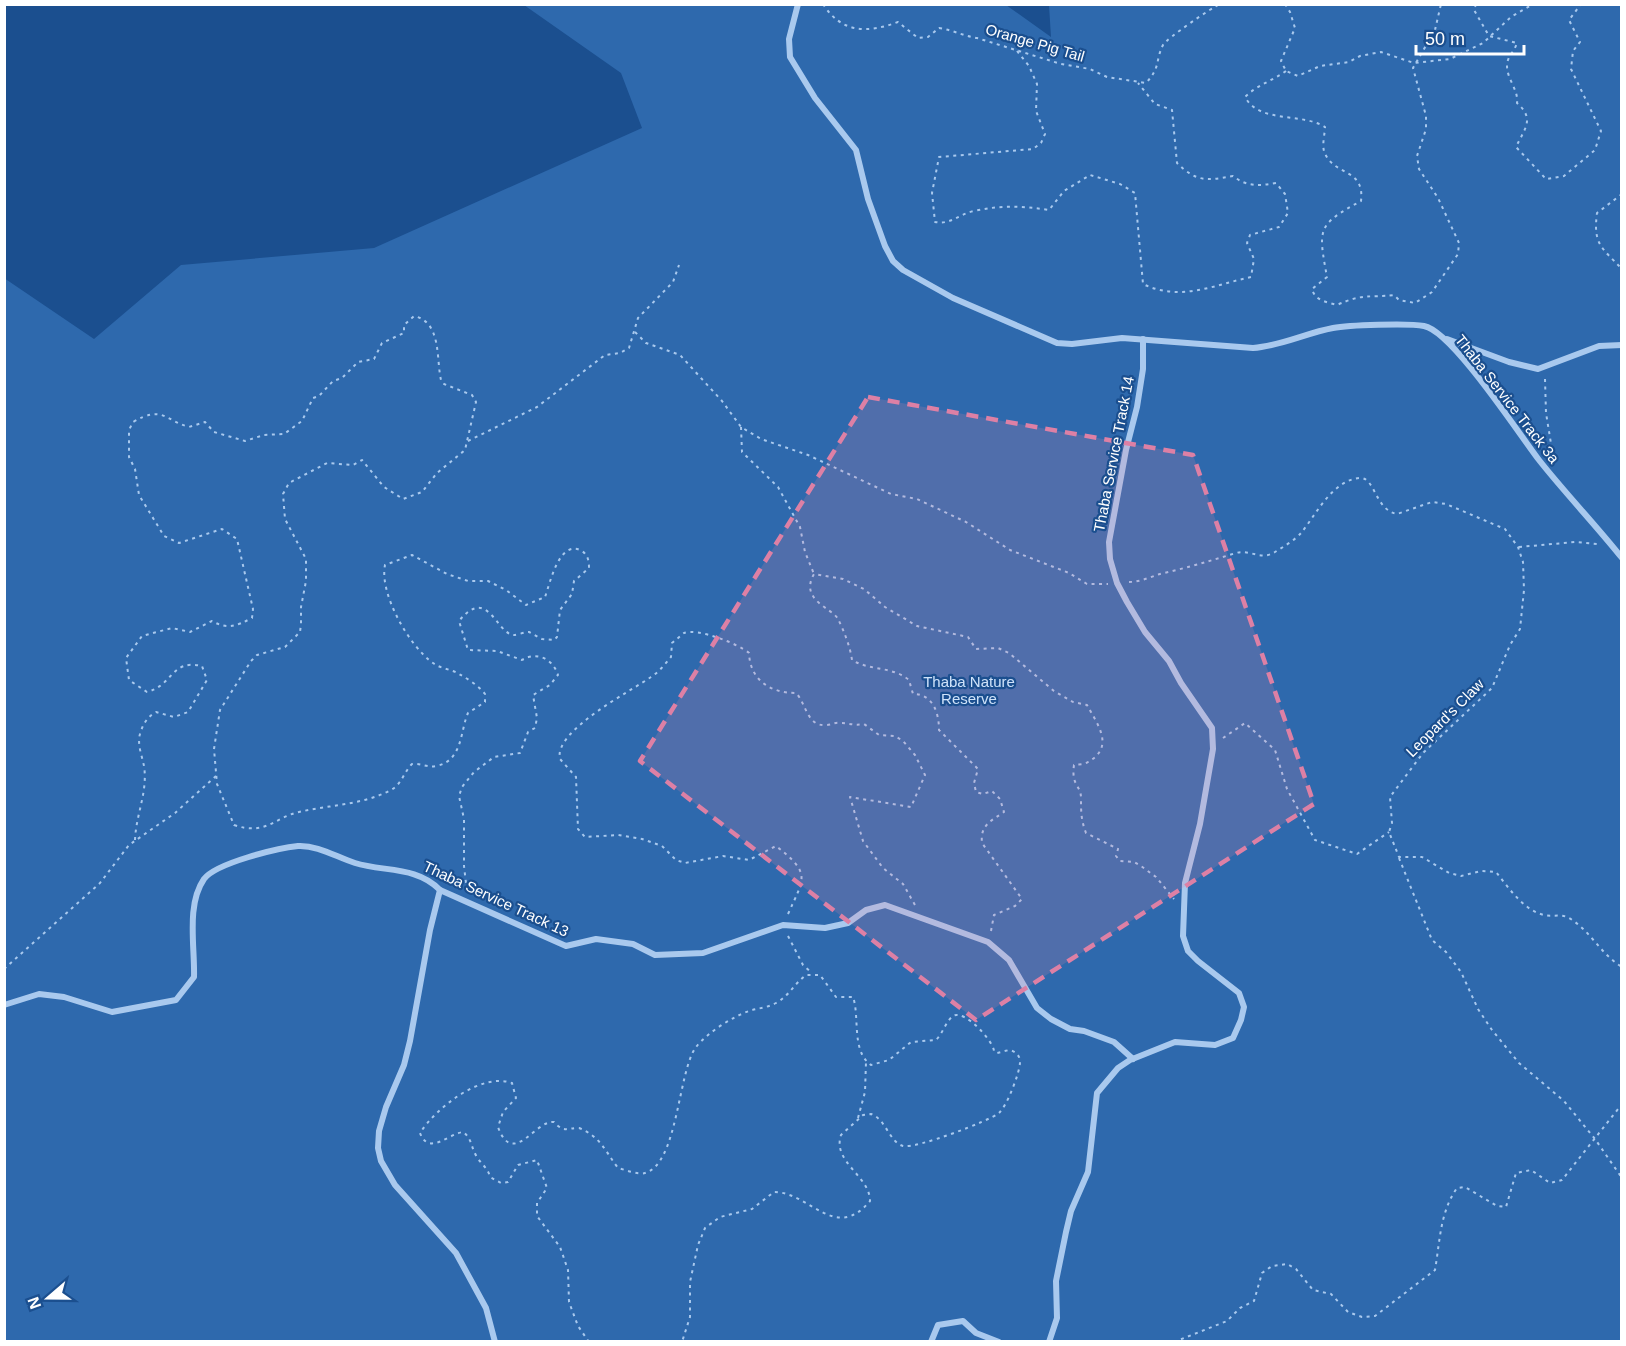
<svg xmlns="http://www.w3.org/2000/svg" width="1626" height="1346" viewBox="0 0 1626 1346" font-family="Arial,sans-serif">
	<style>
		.green { fill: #2e69ad }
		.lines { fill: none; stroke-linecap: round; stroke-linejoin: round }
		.path { stroke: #a9c9ee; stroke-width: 2; stroke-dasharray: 3 4.5; stroke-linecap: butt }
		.street { stroke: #a9c9ee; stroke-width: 6 }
		.marked { fill: #dd80a5; fill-opacity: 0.2; stroke: #dd80a5; stroke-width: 4.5; stroke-dasharray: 12 8; stroke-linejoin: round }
		.labels { text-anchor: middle; stroke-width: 4.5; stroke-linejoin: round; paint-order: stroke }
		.street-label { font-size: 15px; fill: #fff; stroke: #1b4f8f }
		.park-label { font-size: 15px; fill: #cfe3fa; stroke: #1b4f8f }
	</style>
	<rect width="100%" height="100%" fill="#1b4f8f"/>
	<polygon class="green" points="524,5 1006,5 1051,37 1049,5 1621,5 1621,1341 5,1341 4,278 94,339 181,265 374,248 642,128 621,73"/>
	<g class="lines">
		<g class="path">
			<path d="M823,4C842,34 868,33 898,22L918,38L928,37L939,28C953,30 963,36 977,38L1061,64L1090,69L1107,77L1146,83C1161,67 1155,61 1163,45C1166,39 1211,8 1220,4"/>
			<polyline points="1285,4 1290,12 1295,28 1281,61 1286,71 1298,76 1320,66 1349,62 1360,56 1381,52 1414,63 1450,59 1483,43 1511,17 1533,4"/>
			<path d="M1476,4L1474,10L1489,36L1517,43C1515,50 1510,54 1508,60C1503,76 1519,88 1517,103C1535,119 1525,128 1516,147L1546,179L1564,176L1595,150L1601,131L1571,69L1573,51L1580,42L1569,20L1581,4"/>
			<polyline points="1622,25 1622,54"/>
			<path d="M1017,51L1029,66L1037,84L1036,111L1045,134L1041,143L1033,149L939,157L932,193L935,222C951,225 959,214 974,211C1000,205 1023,206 1049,210L1064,191L1090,175L1120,184L1135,193L1143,284C1180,302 1214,285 1251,277L1254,259L1247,243L1250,235L1279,227L1288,213L1285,194L1276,183C1259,186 1247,187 1233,176C1207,181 1196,182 1177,163L1172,110L1155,104L1138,83"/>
			<path d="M1286,71C1272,81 1257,85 1245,97C1260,124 1301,112 1325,127C1325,133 1322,144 1324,151C1333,177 1365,167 1361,201C1317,225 1318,228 1327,277L1312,289C1315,301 1327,302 1337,305C1364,293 1368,298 1394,295L1399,300L1415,303L1432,292L1458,254L1459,243L1438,198L1419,169L1417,156L1426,129V116L1413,68L1435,30L1441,4"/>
			<path d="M1622,194L1597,213C1593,244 1601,247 1622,269"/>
			<polyline points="635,332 646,343 680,355 722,401 741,427 761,439 808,455 891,494 917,499 966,522 1010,550 1069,573 1087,584 1108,584"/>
			<polyline points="1545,379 1546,413 1554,462"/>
			<polyline points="741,427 742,452 778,487 800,527 805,552 814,574"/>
			<polyline points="468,441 537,407 605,355 620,353 629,348 638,318 673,282 679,265"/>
			<polyline points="1519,547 1575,542 1597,544"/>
			<path d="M1129,582C1140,582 1150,577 1160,574C1186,568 1210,561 1236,553C1250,549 1261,561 1275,552C1283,547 1295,540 1301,533C1316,515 1332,480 1360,478C1375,477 1375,510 1397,514L1432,502L1446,504L1505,529L1518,547L1523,562L1524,590L1520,629L1510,645L1492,688L1423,753L1390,797L1392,823L1389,832L1399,857H1422L1449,873L1461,876L1481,871L1496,872C1509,888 1523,910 1544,915C1551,917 1560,914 1567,917C1589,928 1600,954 1622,967"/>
			<polyline points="1223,738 1245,723 1275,750 1287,789 1315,840 1357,854 1389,832"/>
			<path d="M135,840C136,814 148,792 144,766C142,756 137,744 140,734C143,724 147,717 156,712L174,717L188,712L207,680L202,666C170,659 174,685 147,692L129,680L126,658L142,636L172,628L190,632L212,621C228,630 236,626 252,618L253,609L237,539L222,529L179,543L164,536L139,495L135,469L129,457V430L133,422C163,405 164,420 189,427L205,422L214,432L245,441L264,435L284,434L302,421L313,398L319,396L333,381L342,378L358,362L374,359L382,343L404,333V325L414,316C442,322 436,359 441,380L444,384L472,395L476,402L465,450L437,473L422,492L403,499L384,487L362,460L353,465L327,463L289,483L283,494L285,519L306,559V581L301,607V624L300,632L285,647L257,655L251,661L220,710L214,749L217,784L234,825C266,836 275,817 299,812C329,805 361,805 389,791C402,785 403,773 412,764C421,763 428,768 436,766C463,761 460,731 468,713L485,702V694C479,686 468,679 459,674C451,669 441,669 433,663C410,647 379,594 385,565L412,555L447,574L468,581H488L506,590L526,605L545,597C550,584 559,538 582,551C588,555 589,561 589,568L574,581L572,594L560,610L557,637L554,640L542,639L529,632C524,632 518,635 514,635C496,634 488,585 459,621L468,650L497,651L522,660C537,651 553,659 558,675L550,685L533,695L537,718L535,728L528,732L520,753L494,757L474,772L462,787L459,796L464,819V866L467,892"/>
			<polyline points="1399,858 1432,940 1446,952 1461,972 1478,1009 1492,1030 1519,1063 1564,1101 1595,1139 1622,1178"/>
			<path d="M788,914C804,878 812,874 776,846L749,860L723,856L685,863L676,860L662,846L642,839L618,835L585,837L578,829L576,777L560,759C553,731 631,691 651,677C659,672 665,664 671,657L672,643L684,633C697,628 737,643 749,653C750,679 769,693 796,693C806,703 807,727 826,725C831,725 835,722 840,723C849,723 854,726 864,724L879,735L895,736L903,741L915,755L925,775L911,807L850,797L863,841L883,868L903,884L915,905"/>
			<path d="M991,931L994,915L1015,906L1022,899L982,843C980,825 991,821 1004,812L1000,799L992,791L983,794L976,792L974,783L978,769L939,730C939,713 933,694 913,694L909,680C892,666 870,671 852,660C850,646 844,631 838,619C832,608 799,600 814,574L843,579L864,589L885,607L917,626L968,637L976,649L998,648L1009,653L1054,691L1073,702L1087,705C1098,725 1115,747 1088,762C1084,765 1078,764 1074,765C1071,786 1081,785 1081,798C1081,812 1081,820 1086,833L1118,849L1116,856L1120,861L1134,862L1141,866L1156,877L1174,899"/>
			<polyline points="788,936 803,965 812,973"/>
			<polyline points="4,969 100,883 129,845 175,813 216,776"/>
			<polyline points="858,1118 865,1092 866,1062"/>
			<path d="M589,1342L578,1326L569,1302L568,1270L560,1247L537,1216V1203L547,1188L537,1160L518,1165L508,1182L501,1183L490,1177C488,1168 481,1164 477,1157C471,1148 472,1138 463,1132C448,1134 429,1156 420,1133C436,1108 481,1072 512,1083L516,1098L503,1112L498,1127C513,1168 535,1120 554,1122C564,1133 567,1128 579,1128C601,1137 605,1151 618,1168C626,1170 638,1175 645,1173C678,1164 678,1071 696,1047C707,1033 732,1017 749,1011C758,1008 767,1008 776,1003C789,996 794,984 806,975H820L836,997H853C860,1017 851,1051 871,1065L889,1060L911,1042L936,1040C943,1033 946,1021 953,1016C965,1009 993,1041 994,1051L997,1053L1009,1050C1015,1051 1020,1055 1020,1062C1020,1072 1007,1106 999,1113C989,1121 916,1149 903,1146C889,1142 886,1119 871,1114L863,1115L841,1135C832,1162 870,1176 870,1201C835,1243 810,1192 774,1192L752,1209L720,1217L705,1228L698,1245L690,1282V1317L682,1342"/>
			<path d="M1174,1342L1227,1321L1240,1308L1254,1301L1262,1273L1272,1266L1287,1264L1296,1269L1313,1290L1331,1294L1348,1312L1362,1317L1375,1316L1435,1270C1440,1241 1440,1212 1457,1188L1465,1187L1497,1206L1506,1207L1516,1173L1531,1170L1550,1183L1562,1180L1622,1104"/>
		</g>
		<g class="street">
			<path d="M798,4L789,39L790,57L815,98L856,150L868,199L885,246L893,261L903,270L953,298L1057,343L1072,344L1122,338L1253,348C1281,346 1306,333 1333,328C1348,325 1409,323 1424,326C1452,331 1519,434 1539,460C1565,493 1595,524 1622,558"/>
			<polyline points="1447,339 1509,362 1538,369 1599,346 1622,345"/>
			<polyline points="440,890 430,930 410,1041 404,1065 386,1107 379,1131 378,1148 381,1161 395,1185 456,1253 486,1308 495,1342"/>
			<path d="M4,1005L39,994L64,997L112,1012L176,1000L194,977C195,947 186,905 204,879C216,863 278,848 298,846C318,845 336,857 355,863C384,872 417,866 440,890L566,946L596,939L633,944L655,955L703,953L783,925L825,928L848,923L866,910L885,905L988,942L1009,960L1037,1008L1051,1019L1070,1029L1084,1031L1114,1042L1133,1059"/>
			<polyline points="931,1342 938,1325 963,1321 976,1333 999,1342"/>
			<polyline points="1049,1342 1057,1318 1056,1281 1066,1232 1071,1211 1088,1172 1097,1093 1118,1068 1130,1060 1175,1042 1215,1045 1233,1038 1241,1020 1244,1007 1239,993 1198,961 1188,951 1183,936 1185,883 1200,824 1213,749 1212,728 1181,683 1169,661 1145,632 1127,602 1117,583 1110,559 1109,542 1126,450 1137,407 1143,369 1143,339"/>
		</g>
	</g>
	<path class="marked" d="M868,397L1193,455L1314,804L976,1020L640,761Z"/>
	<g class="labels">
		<g class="street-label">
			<text transform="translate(1035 43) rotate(16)" y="5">Orange Pig Tail</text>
			<text transform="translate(1507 399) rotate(52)" y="5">Thaba Service Track 3a</text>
			<text transform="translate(1114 454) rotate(-79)" y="5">Thaba Service Track 14</text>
			<text transform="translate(1445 718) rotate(-45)" y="5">Leopard's Claw</text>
			<text transform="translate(496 899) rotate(25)" y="5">Thaba Service Track 13</text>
		</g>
		<g class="park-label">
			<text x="969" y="687">Thaba Nature<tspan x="969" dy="17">Reserve</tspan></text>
		</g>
	</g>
	<rect width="1626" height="1346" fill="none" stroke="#ffffff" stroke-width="12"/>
	<g transform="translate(48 1298) rotate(250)" stroke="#1b4f8f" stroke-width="4.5" paint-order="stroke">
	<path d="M0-4.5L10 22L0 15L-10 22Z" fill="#ffffff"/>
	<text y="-9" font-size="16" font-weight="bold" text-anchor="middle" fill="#ffffff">N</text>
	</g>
	<path d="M1416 45v9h108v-9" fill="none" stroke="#ffffff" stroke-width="3"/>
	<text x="1425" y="45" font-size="18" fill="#ffffff" stroke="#1b4f8f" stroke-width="4.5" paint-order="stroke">50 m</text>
</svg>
